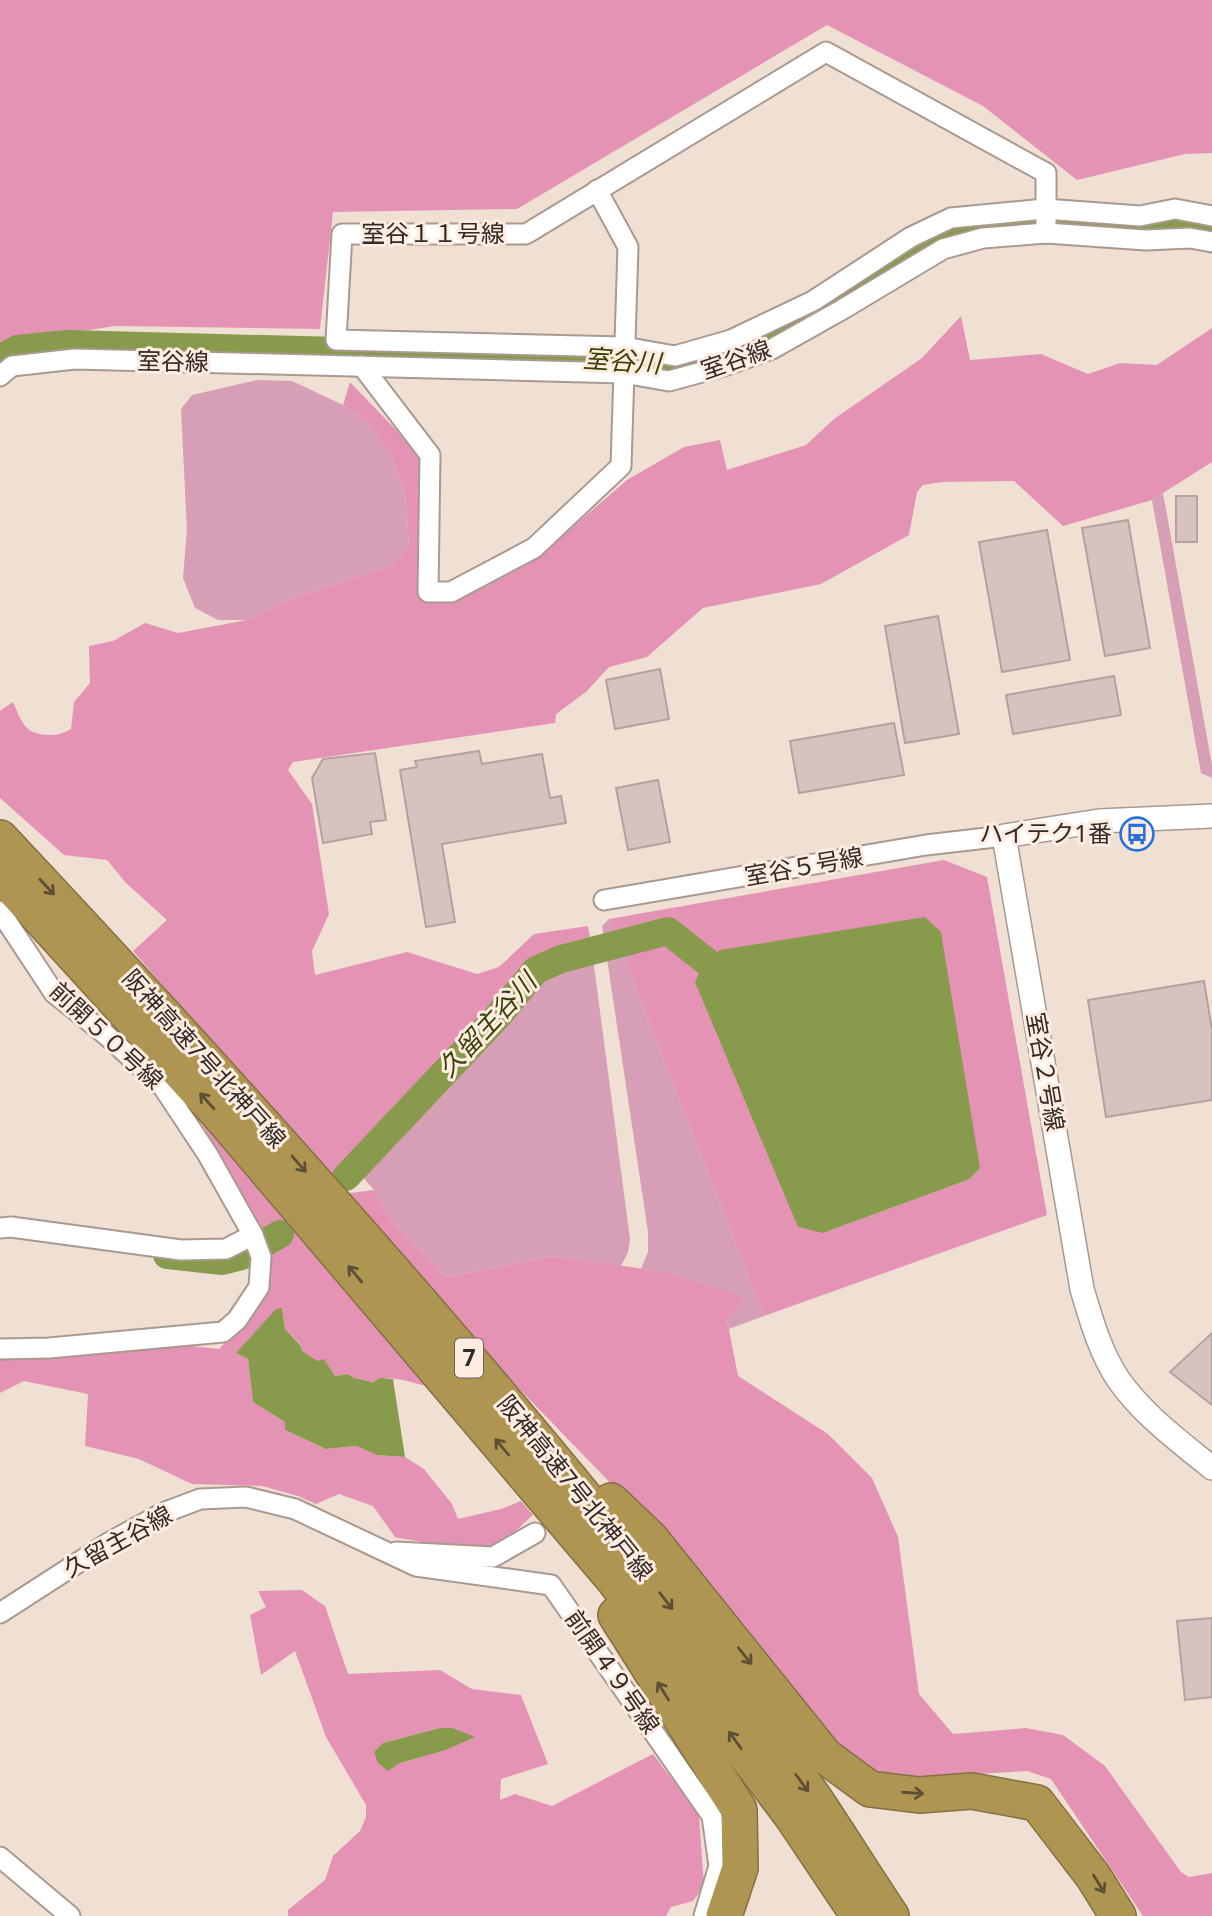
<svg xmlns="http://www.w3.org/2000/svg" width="1212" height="1916" viewBox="0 0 1212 1916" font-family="'Noto Sans','Noto Sans JP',sans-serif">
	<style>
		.green { fill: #d79fb5 }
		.forest { fill: #e593b5; fill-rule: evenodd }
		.water { fill: #889a4b }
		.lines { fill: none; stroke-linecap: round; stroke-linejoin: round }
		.river { stroke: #889a4b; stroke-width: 28 }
		.building { fill: #d8c2c0; stroke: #b6a19f; stroke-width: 2 }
		.minor-casing { stroke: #a9998e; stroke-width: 23 }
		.tertiary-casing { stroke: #a9998e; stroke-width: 26 }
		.motorway-casing { stroke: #837043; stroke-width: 38 }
		.minor { stroke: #fff; stroke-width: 19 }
		.tertiary { stroke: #fff; stroke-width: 23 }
		.motorway { stroke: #af9552; stroke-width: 35 }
		.oneway { stroke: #5d4f35 }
		.labels { text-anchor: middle; stroke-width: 6; stroke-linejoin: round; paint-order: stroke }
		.shield { fill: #feece1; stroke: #6e645e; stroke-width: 2 }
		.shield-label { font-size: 23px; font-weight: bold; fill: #312a26 }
		.street-label { font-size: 24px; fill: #312a26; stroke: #feece1 }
		.poi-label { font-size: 24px; fill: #312a26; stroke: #feece1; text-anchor: end }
		.water-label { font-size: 26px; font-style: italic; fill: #364103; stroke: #feece1 }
	</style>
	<rect width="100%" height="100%" fill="#f0dfd3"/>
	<g class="green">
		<polygon points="257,380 292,381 343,405 367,422 392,457 405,493 409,546 392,565 279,603 247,620 218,620 195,608 183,578 187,530 181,409 192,395"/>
		<polygon points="1163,493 1212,765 1212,778 1201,773 1152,500"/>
		<polygon points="609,919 764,1316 729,1329 727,1318 659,1271 641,1269 648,1252 648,1232 602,926"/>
		<polygon points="591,943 630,1239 628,1252 621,1266 553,1256 446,1277 393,1222 374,1190 361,1175 422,1115 541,978 551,971 566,966 564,948"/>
	</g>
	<g class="forest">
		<polygon points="0,0 1212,0 1212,153 1185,154 1077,180 983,106 827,25 517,209 333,212 320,329 115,326 0,344"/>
		<path d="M961,316L970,360L1041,354L1088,374L1120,363L1157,365L1212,328V462L1152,500L1063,526L1014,481L942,482L923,485L917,492L909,535L821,584L703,608L647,657L609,667L586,692L556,714L555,723L293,762L288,770L312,804L329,914L312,951L315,975L407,952L477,974L499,967L534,934L588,926L591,943L560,949L532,964L333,1182L133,951L167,920L126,883L107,860L64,855L0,798V711L13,702C22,722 24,734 48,735C58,735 62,734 71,729L74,702L90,683L89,646L113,641L145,623L178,633L247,620L279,603L392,565L409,546L405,493L392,457L367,422L343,405L350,382L421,456L422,601L456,602L532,562L627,480L684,447L720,440L727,470L806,445L834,419L922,358Z"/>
		<path d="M944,860L987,877L1047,1215L764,1316L609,919ZM980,1168L970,1179L823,1233Z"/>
		<path d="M185,1093L426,1386C411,1383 388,1373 374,1382L354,1378L348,1374L335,1376L302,1351L301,1345L285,1329L282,1308L236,1353L248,1359L253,1402L285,1422V1430L326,1449L356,1446L377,1455L405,1457L424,1469L452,1504L458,1519L501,1509L521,1501L533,1515C523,1523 511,1538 499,1543C479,1552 417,1542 395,1537L373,1506L339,1494L316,1504L298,1496L262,1486L192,1484L139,1459L85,1446L88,1394L24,1381L0,1393V1355L192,1346L219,1349L263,1302L272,1251Z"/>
		<polygon points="374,1190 393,1222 446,1277 553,1256 659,1271 739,1295 743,1304 727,1319 738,1376 828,1434 872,1478 898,1537 919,1694 953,1734 1026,1728 1063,1735 1105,1766 1181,1872 1189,1877 1212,1873 1212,1916 1143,1916 1051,1779 1027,1771 917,1778 882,1773 847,1758 652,1526 502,1371 353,1202 350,1193"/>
		<path d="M302,1590L325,1606L348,1674L440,1670L472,1689L521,1695L548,1764L501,1779L500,1800L515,1794L552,1806L653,1754L699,1815L704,1886L693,1901L671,1907L666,1916H288V1910L325,1880L333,1856L360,1831L366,1817V1805L326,1737L295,1651L261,1675L250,1615L266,1607L258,1591ZM440,1728H452L443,1751L400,1763L388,1770L378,1763L383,1743Z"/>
	</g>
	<g class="water">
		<polygon points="925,917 941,932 980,1168 970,1179 823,1233 798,1227 695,982 703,964 720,950"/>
		<polygon points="282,1308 285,1329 301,1346 302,1351 317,1361 324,1359 335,1376 348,1374 354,1378 373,1382 380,1378 393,1379 405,1457 377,1455 356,1446 326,1449 285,1430 285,1422 253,1402 248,1359 236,1353 276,1309"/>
		<polygon points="440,1728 452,1728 475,1737 443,1751 400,1763 388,1771 378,1763 374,1752 383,1743"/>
	</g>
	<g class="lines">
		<g class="river">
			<polyline points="0,359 17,349 68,344 566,357 672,366 737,348 802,321 853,293 931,237 968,227 1060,219 1142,227 1199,227 1212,230"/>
			<polyline points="346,1177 498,1016 536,970 561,959 668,931 731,981"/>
			<polyline points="167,1255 222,1261 242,1256 280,1234"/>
		</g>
	</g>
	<g class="building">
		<rect x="1176" y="496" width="21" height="46"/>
		<polygon points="1128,520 1150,648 1105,656 1082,528"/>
		<polygon points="1047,530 1070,660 1002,672 979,542"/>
		<polygon points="938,616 959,734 905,743 885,626"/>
		<polygon points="660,669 669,719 615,729 606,680"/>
		<polygon points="1114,676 1121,715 1013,734 1006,695"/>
		<polygon points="894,723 904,775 799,793 790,741"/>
		<polygon points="479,751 482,764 542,754 550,798 561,796 566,823 442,844 455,922 426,927 400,770 417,767 415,761"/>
		<polygon points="375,753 386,820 370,822 372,834 323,843 312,778 323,759"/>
		<polygon points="658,780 670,842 628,850 616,788"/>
		<polygon points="1204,981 1212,1030 1212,1100 1106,1117 1088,1000"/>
		<polygon points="1212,1333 1212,1405 1170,1372"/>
		<polygon points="1212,1618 1212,1697 1185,1700 1177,1621"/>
	</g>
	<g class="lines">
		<defs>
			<g id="minor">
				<polyline points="1046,233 1046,173 826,52 526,234 342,234 336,340 624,347 675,356 731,340 813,301 911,237 951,218 1045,209 1140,216 1175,209 1212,216"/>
				<polyline points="362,366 430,455 428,592 451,592 534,548 621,466 628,247 597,190"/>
				<polyline points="0,376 12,366 75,359 623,373 669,381 724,366 772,349 843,309 943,249 983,238 1046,233 1146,240 1190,238 1212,242"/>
				<polyline points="604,900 926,845 1004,836"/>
				<polyline points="0,911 54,993 105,1034 163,1087 208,1155 253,1235 261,1257 259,1287 237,1320 223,1332 49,1348 0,1349"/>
				<polyline points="0,1228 11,1227 181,1250 226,1249 253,1235"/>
				<polyline points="396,1552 493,1557 535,1533"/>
				<polyline points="0,1613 110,1542 163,1513 200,1499 246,1497 295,1509 416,1566 551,1585 712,1816 719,1866 704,1916"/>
				<polyline points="0,1857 70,1916"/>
			</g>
			<path id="tertiary" d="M1212,816L1099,821L1004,836L1082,1289C1091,1319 1100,1352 1118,1379C1143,1415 1179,1441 1212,1468"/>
			<g id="motorway">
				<path d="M0,838C138,985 274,1134 406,1286C549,1451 689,1619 814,1798C840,1837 865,1877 891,1916"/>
				<polyline points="0,874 224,1120 615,1581 792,1816 859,1916"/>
				<polyline points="611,1501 650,1538 825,1756 870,1789 919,1795 972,1791 1037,1803 1093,1876 1118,1916"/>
				<polyline points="616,1615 739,1810 740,1868 724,1916"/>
			</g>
		</defs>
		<use href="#minor" class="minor-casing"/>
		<use href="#tertiary" class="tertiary-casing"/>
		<use href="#motorway" class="motorway-casing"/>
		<use href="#minor" class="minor"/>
		<use href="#tertiary" class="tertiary"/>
		<use href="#motorway" class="motorway"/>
	</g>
	<defs><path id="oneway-shaft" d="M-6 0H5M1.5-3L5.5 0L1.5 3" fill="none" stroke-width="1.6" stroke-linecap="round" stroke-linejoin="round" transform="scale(1.75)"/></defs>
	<g class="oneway">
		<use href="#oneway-shaft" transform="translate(47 887) rotate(47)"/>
		<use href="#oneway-shaft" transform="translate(207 1101) rotate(-132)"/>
		<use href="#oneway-shaft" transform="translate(299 1164) rotate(49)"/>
		<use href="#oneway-shaft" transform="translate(355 1274) rotate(-130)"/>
		<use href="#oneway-shaft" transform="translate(502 1447) rotate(-130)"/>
		<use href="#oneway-shaft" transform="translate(666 1601) rotate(52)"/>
		<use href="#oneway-shaft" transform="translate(745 1656) rotate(51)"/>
		<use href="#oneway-shaft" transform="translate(663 1691) rotate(-122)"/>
		<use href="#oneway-shaft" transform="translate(735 1740) rotate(-126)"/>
		<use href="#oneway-shaft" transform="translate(802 1783) rotate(54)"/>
		<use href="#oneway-shaft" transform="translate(913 1793) rotate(4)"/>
		<use href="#oneway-shaft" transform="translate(1099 1884) rotate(58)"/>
	</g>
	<defs>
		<symbol id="bus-ring" viewBox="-11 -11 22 22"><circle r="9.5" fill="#feece1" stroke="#2870dc" stroke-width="1.5"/><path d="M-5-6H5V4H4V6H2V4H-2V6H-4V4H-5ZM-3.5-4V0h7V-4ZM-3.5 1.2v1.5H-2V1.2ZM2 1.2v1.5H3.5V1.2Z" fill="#2870dc"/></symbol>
	</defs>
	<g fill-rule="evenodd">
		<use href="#bus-ring" x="1118" y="815" width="38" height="38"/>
	</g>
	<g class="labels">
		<rect class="shield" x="455" y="1338.5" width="28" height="39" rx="5"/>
		<g class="shield-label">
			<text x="469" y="1366">7</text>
		</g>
		<g class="street-label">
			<text x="433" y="242">室谷１１号線</text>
			<text transform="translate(736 360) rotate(-19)" y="8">室谷線</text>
			<text transform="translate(173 362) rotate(1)" y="8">室谷線</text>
			<text transform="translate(804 867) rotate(-10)" y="8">室谷５号線</text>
			<text transform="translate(106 1036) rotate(43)" y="8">前開５０号線</text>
			<text transform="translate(204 1059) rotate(48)" y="8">阪神高速7号北神戸線</text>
			<text transform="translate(1045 1072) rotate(80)" y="8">室谷２号線</text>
			<text transform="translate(575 1488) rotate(51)" y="8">阪神高速7号北神戸線</text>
			<text transform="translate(118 1542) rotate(-29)" y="8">久留主谷線</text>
			<text transform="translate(612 1672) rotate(55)" y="8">前開４９号線</text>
		</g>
		<g class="poi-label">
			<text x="1112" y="842">ハイテク1番</text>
		</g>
		<g class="water-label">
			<text transform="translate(622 361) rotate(4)" y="9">室谷川</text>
			<text transform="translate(487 1025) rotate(-47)" y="9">久留主谷川</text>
		</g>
	</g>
</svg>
